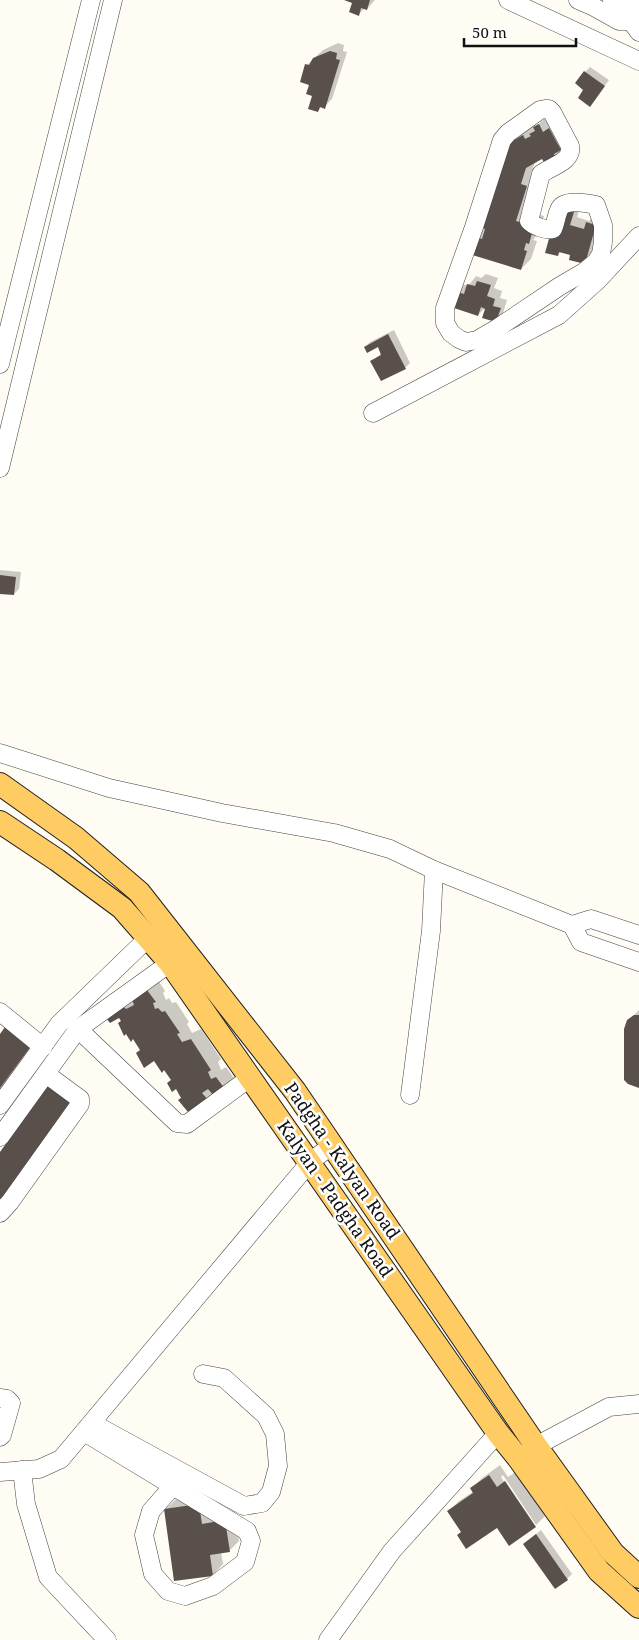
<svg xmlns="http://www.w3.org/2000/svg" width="639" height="1640" viewBox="0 0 639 1640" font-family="'Noto Serif',serif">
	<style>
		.shadow { fill: #0003 }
		.building { fill: #5a504b }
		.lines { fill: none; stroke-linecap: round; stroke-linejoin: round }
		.minor-casing { stroke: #434343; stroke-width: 19 }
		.major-casing { stroke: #212121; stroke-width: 24 }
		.minor { stroke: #fff; stroke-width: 18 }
		.major { stroke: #ffcc64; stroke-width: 22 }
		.labels { text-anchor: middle; stroke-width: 5; stroke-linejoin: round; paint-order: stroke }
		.street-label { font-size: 18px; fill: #101010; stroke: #fff }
	</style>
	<rect width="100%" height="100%" fill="#fffcf4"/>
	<g class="shadow">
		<polygon points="348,0 375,0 367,9 365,8 359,14 353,2"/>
		<polygon points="338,43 344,45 343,51 347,52 332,99 324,107 322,106 318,111 307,65 323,50"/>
		<polygon points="590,67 609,80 590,105 585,72"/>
		<polygon points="549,115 570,138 558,161 542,157 535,162 531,174 536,176 526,211 544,216 539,232 533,240 537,241 531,259 521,269 476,237 485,227 501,152 517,135 533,126 534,128"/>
		<polygon points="573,203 581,205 577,217 589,221 595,214 603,217 593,255 585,263 571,254 561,251 558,255 547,252"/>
		<polygon points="486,274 498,278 494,288 502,291 500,298 507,300 503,313 495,321 487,306 478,315 450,306 463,284 468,286 476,276 481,278"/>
		<polygon points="394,330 410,363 405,368 372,361 382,353 378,346 365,347 370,342"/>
		<polygon points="0,570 21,572 19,589 14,594 0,593"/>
		<polygon points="158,980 165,991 163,993 166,1000 169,998 172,1003 176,1002 189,1022 187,1024 192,1033 201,1029 221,1059 218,1062 221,1070 226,1067 234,1078 209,1101 182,1098 165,1068 141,1049 119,1016 108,1018"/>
		<polygon points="639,1010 639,1087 628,1021"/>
		<polygon points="40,1035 0,1090 0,1036"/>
		<polygon points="500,1465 508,1477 516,1472 545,1516 536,1525 503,1475 501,1477 533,1526 498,1527 462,1531 449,1511 459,1501 474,1491 472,1488 482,1478"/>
		<polygon points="209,1494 212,1514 235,1511 239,1541 229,1551 221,1552 223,1564 213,1575 166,1509 176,1499"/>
		<polygon points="541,1530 572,1574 567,1579 524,1544"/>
	</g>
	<g class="building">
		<polygon points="344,0 370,0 367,10 361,8 359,16 349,12 352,3"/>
		<polygon points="330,51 337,53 336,59 340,60 325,109 320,107 318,112 308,109 312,96 306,94 309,85 300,82 305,64 309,65 313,58"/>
		<polygon points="584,71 605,86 590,107 578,98 583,90 575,83"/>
		<polygon points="539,124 543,132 549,128 561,150 554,154 558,162 545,164 542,159 526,168 521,184 527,186 516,221 534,226 529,244 526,243 524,250 527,251 521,270 469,254 474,236 482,239 485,229 475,226 500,152 508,153 506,145 523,135 525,139 531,136 529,134 535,131 533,127"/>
		<polygon points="564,210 574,212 570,225 584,229 586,222 596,225 585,264 569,260 570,255 559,252 558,256 545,253 550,235 557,237"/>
		<polygon points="477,281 491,285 487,296 495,299 493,306 501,308 496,322 482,318 485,309 481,307 478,316 448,306 454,291 464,294 467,284 475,286"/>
		<polygon points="388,334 406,369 381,381 370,361 381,355 378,347 367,353 364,347"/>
		<polygon points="0,575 16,577 14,595 0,594"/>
		<polygon points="147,990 156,1002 153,1003 155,1009 158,1008 162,1012 165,1011 180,1033 177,1034 182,1042 191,1039 211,1070 208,1072 211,1079 216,1077 225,1089 214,1096 208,1089 202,1093 210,1102 188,1112 178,1100 181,1098 176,1089 172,1092 167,1083 171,1080 164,1070 162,1073 154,1061 144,1068 136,1053 140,1050 133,1039 131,1042 126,1034 124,1036 118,1023 121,1021 119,1018 110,1023 106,1018 122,1005 126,1009 134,1005 132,999"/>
		<polygon points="634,1015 639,1015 639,1088 628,1084 624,1080 624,1029 627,1020"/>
		<polygon points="5,1027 31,1046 0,1088 0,1034"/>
		<polygon points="48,1085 75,1104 0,1206 0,1152"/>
		<polygon points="489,1475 497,1487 505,1481 536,1527 509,1546 497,1528 466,1549 457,1535 461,1532 447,1511 473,1493 470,1488"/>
		<polygon points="199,1504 202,1524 225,1520 230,1552 210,1555 213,1576 174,1581 164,1509"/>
		<polygon points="536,1534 568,1580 555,1589 523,1544"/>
	</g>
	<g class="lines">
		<defs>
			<g id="minor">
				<polyline points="508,0 639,61"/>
				<polyline points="578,0 592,6 619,21 630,21"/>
				<path d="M612,0C619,17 630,17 639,32"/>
				<polyline points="630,21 633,6 631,0"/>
				<path d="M545,109H549L552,112L570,146C573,162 551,166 541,174L529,221C533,226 547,231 553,229C556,223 556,216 559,210C563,198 587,203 596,205L603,225V242L601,254L596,262L584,272L560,286L496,329L477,340L466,342L459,339L451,333L445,323V308L474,227L502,140L508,133L540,110Z"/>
				<polyline points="0,364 91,0"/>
				<polyline points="373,413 559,315 597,281 639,236"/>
				<polyline points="0,468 113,0"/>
				<polyline points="0,753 109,788 222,813 334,833 390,849 434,870 572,925 591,919 639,935"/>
				<polyline points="572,925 581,942 639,962"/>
				<polyline points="0,1012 43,1047"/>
				<polyline points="78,1029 177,1123 187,1124 251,1077"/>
				<polyline points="410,1095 431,931 434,870"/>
				<polyline points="0,1105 59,1024 148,938"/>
				<polyline points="0,1137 78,1029 170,963 181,959"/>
				<polyline points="0,1213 10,1202 80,1104 80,1099 46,1074"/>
				<polyline points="0,1398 7,1399 11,1403 2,1435 0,1437"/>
				<polyline points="92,1423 244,1506 262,1503 271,1492 278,1466 275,1434 266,1416 224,1378 203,1374"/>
				<polyline points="84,1432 247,1531 251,1541 245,1562 213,1586 185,1596 168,1591 153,1574 144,1535 151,1511 173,1486"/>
				<polyline points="527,1453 536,1446 609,1407 639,1404"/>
				<polyline points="22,1470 26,1504 48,1577 107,1640"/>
				<polyline points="0,1472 39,1469 61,1459 310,1162 332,1145"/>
				<polyline points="328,1640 392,1551 498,1433"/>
			</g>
			<g id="major">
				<polyline points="0,784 76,838 139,892 295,1091 536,1446 613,1553 639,1577"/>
				<polyline points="0,822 57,860 122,908 170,963 498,1433 519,1459 599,1571 639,1607"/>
			</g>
		</defs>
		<use href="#minor" class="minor-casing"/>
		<use href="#major" class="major-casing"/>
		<use href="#minor" class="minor"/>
		<use href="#major" class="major"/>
	</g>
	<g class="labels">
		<g class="street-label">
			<text transform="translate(342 1161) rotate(55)" y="6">Padgha - Kalyan Road</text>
			<text transform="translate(335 1199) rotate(55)" y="6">Kalyan - Padgha Road</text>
		</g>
	</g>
	<path d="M464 38v8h112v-8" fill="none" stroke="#101010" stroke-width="2.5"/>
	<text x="472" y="38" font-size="15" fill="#101010" stroke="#ffffff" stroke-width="4" paint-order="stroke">50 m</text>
</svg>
